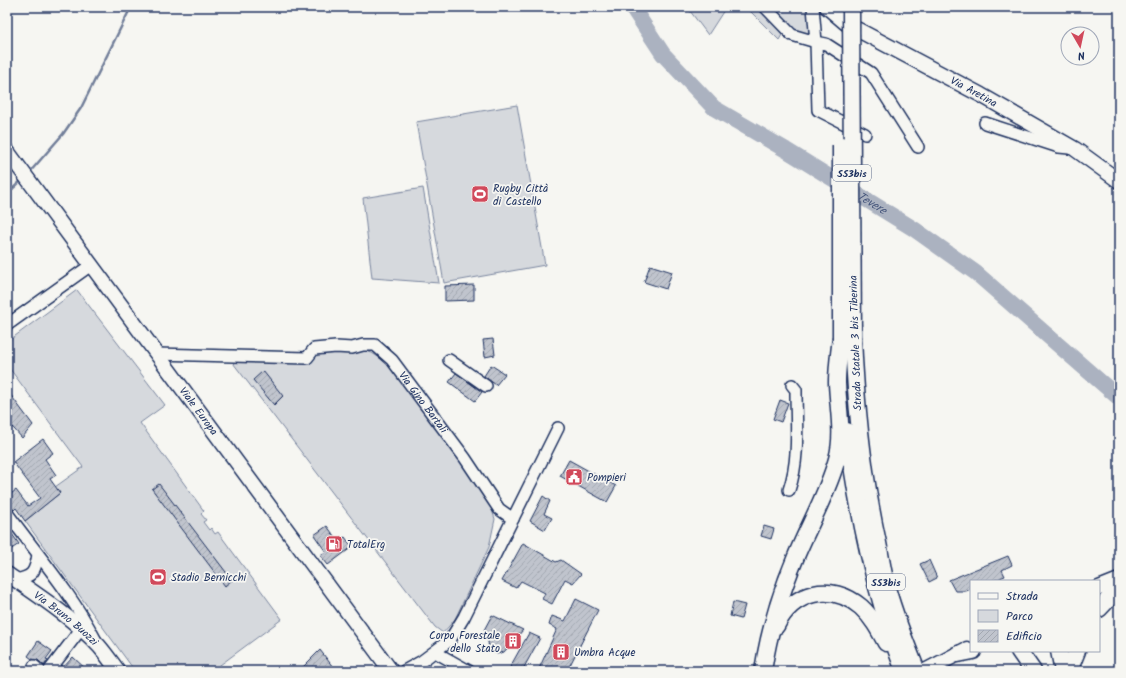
<svg xmlns="http://www.w3.org/2000/svg" width="1126" height="678" viewBox="0 0 1126 678" font-family="Kalam,sans-serif">
	<style>
		.green { fill: #d6d9dd; stroke: #78849e }
		.lines { fill: none; stroke-linecap: round; stroke-linejoin: round }
		.stream { stroke: #717e99; stroke-width: 2.5 }
		.river { stroke: #abb2c0; stroke-width: 16 }
		.building { fill: url(#building-hatch); stroke: #1b2f5e }
		.minor-casing { stroke: #1b2f5e; stroke-width: 14 }
		.major-casing { stroke: #1b2f5e; stroke-width: 17 }
		.highway-casing { stroke: #1b2f5e; stroke-width: 19 }
		.minor { stroke: #f6f6f2; stroke-width: 11 }
		.major { stroke: #f6f6f2; stroke-width: 14 }
		.highway { stroke: #f6f6f2; stroke-width: 16 }
		.highway-bridge-casing { stroke: #1b2f5e; stroke-width: 19; stroke-linecap: butt }
		.highway-bridge { stroke: #f6f6f2; stroke-width: 16 }
		.labels { text-anchor: middle; stroke-width: 3.5; stroke-linejoin: round; paint-order: stroke }
		.shield { fill: #f6f6f2; stroke: #5d6b8a; stroke-width: 1 }
		.shield-label { font-size: 10px; font-weight: bold; fill: #1b2f5e }
		.street-label { font-size: 11px; fill: #1b2f5e; stroke: #f6f6f2 }
		.poi-label { font-size: 11px; fill: #1b2f5e; stroke: #f6f6f2; text-anchor: start }
		.water-label { font-size: 12px; font-style: italic; fill: #46567b; stroke: #f6f6f2 }
	</style>
	<defs>
		<pattern id="building-hatch" width="6" height="6" patternUnits="userSpaceOnUse"><rect width="6" height="6" fill="#c0c4cd"/><path d="M-1 1l2-2M0 6l6-6M5 7l2-2" fill="none" stroke="#a4a9b2"/></pattern>
	</defs>
	<rect width="100%" height="100%" fill="#f6f6f2"/>
	<filter id="ink" filterUnits="userSpaceOnUse"><feTurbulence type="fractalNoise" baseFrequency=".025" numOctaves="2"/><feDisplacementMap in="SourceGraphic" scale="8" xChannelSelector="R" yChannelSelector="G"/><feConvolveMatrix kernelMatrix="1 2 1 2 8 2 1 2 1" color-interpolation-filters="sRGB"/></filter>
	<g filter="url(#ink)">
		<g class="green">
			<polygon points="687,7 726,7 708,35"/>
			<polygon points="746,7 809,7 813,36 787,26 779,40"/>
			<polygon points="517,105 545,265 444,283 416,122"/>
			<polygon points="423,188 439,283 372,278 363,198"/>
			<polygon points="77,290 165,405 140,423 204,511 201,514 206,520 203,522 209,530 211,528 215,534 218,532 282,619 212,671 135,671 25,521 60,493 55,487 83,467 7,365 7,342"/>
			<polygon points="362,350 372,353 386,362 482,491 491,507 495,519 489,547 455,619 443,633 435,627 230,359"/>
		</g>
		<g class="lines">
			<g class="stream">
				<polyline points="29,173 63,134 81,108 131,7"/>
				<polyline points="7,194 23,179"/>
			</g>
			<path class="river" id="s1" d="M632,7L663,54L714,108L786,150L914,229L976,273L1119,398"/>
		</g>
		<g class="building">
			<polygon points="650,265 672,272 666,289 644,282"/>
			<polygon points="474,285 474,300 445,301 445,286"/>
			<polygon points="493,339 495,355 485,357 483,340"/>
			<polygon points="491,365 505,374 496,385 484,376"/>
			<polygon points="263,371 283,396 274,405 253,380"/>
			<polygon points="456,373 482,392 475,401 449,382"/>
			<polygon points="7,390 33,425 22,438 7,421"/>
			<polygon points="780,400 788,403 781,422 773,419"/>
			<polygon points="43,439 53,453 45,459 56,475 50,479 60,493 25,521 16,508 14,510 10,507 7,506 7,497 16,490 28,506 40,498 13,462"/>
			<polygon points="569,460 616,486 607,502 560,476"/>
			<polygon points="159,484 232,580 225,586 152,489"/>
			<polygon points="543,496 550,501 544,514 552,518 545,530 530,521"/>
			<polygon points="327,526 338,541 345,537 352,547 328,565 320,555 326,552 314,535"/>
			<polygon points="764,526 774,529 771,539 761,536"/>
			<polygon points="7,527 19,544 7,552"/>
			<polygon points="523,543 556,562 561,560 581,574 573,583 565,579 552,604 542,599 545,593 521,581 516,588 502,581"/>
			<polygon points="1008,556 1012,565 1002,570 1005,576 993,581 971,581 971,589 966,591 955,591 949,580"/>
			<polygon points="929,560 937,578 929,582 920,564"/>
			<polygon points="576,599 598,610 567,671 538,671 557,629 549,625 552,616 565,621"/>
			<polygon points="733,602 745,605 741,619 730,616"/>
			<polygon points="492,615 523,630 504,652 497,654 489,650 487,633 484,630"/>
			<polygon points="529,633 540,638 522,671 519,671 510,667"/>
			<polygon points="38,641 52,651 46,659 48,660 44,666 38,660 32,659 28,656"/>
			<polygon points="320,650 333,667 328,671 299,671"/>
			<polygon points="73,657 88,671 60,671"/>
		</g>
		<g class="lines">
			<defs>
				<g id="minor">
					<polyline points="765,7 792,35 816,42 813,7"/>
					<polyline points="985,123 1059,147 1069,148"/>
					<polyline points="865,134 818,110 816,42 826,44 871,73 918,147"/>
					<polyline points="7,325 91,265"/>
					<path id="s2" d="M156,354L307,358L314,349L336,347L352,348L363,345H375L392,360L465,458L499,509L513,519"/>
					<polyline points="449,360 486,386"/>
					<path d="M789,490C800,458 796,423 796,390L792,385"/>
					<path d="M7,513C37,554 72,594 95,639"/>
					<path d="M15,580C33,577 35,572 38,555"/>
					<polyline points="435,652 469,671"/>
					<polyline points="34,666 40,671"/>
					<polyline points="49,671 81,629"/>
					<polyline points="404,671 422,661 450,640 464,617 558,428"/>
				</g>
				<g id="major">
					<path id="s3" d="M827,7L847,24L981,95L1075,149L1119,181"/>
					<path id="s4" d="M7,151L391,671"/>
					<path id="s5" d="M7,574C39,596 73,618 99,646C106,654 112,663 118,671"/>
					<polyline points="1099,588 1119,580"/>
					<polyline points="925,671 967,649"/>
				</g>
				<g id="highway">
					<path d="M853,338C856,408 863,475 878,543C881,558 883,573 887,588C895,616 906,644 917,671"/>
					<path d="M847,431C858,513 874,593 904,671"/>
					<polyline points="1099,609 1119,588"/>
					<path d="M776,626C793,591 831,582 861,607C872,617 879,630 886,643"/>
					<polyline points="1019,651 1033,671"/>
					<polyline points="1059,651 1063,671"/>
					<polyline points="958,654 973,651"/>
					<path d="M763,671C769,630 781,592 797,554C810,523 828,492 837,459C844,435 838,408 837,383C837,368 839,353 841,338"/>
					<polyline points="1069,671 1077,651"/>
				</g>
			</defs>
			<use href="#minor" class="minor-casing"/>
			<use href="#major" class="major-casing"/>
			<use href="#highway" class="highway-casing"/>
			<use href="#minor" class="minor"/>
			<use href="#major" class="major"/>
			<use href="#highway" class="highway"/>
			<defs>
				<g id="highway-bridge">
					<polyline points="851,7 853,338"/>
					<polyline points="841,145 841,338"/>
				</g>
			</defs>
			<use href="#highway-bridge" class="highway-bridge-casing"/>
			<use href="#highway-bridge" class="highway-bridge"/>
		</g>
	</g>
	<defs>
		<symbol id="stadium-square" viewBox="-11 -11 22 22"><rect x="-9" y="-9" width="18" height="18" rx="4" fill="#d1495b" stroke="#f6f6f2"/><path d="M0-5a6.5 5 0 1 0 0 10a6.5 5 0 1 0 0-10ZM-3.5-1.8h7v3.6h-7Z" fill="#fff"/></symbol>
		<symbol id="civic-square" viewBox="-11 -11 22 22"><rect x="-9" y="-9" width="18" height="18" rx="4" fill="#d1495b" stroke="#f6f6f2"/><path d="M-.6-6.5H3V-4.5H.6V-3L4-1V1h2V6H-6V1h2V-1L-.6-3ZM-1.2 2.5V6h2.4V2.5Z" fill="#fff"/></symbol>
		<symbol id="fuel-square" viewBox="-11 -11 22 22"><rect x="-9" y="-9" width="18" height="18" rx="4" fill="#d1495b" stroke="#f6f6f2"/><path d="M-5.5-6h7V0h2V4h1.3V-2.5L3-4.5l.8-.8L6-3V5H2.5V1h-1V6h-7ZM-4.2-4.7v3.2H.2V-4.7Z" fill="#fff"/></symbol>
		<symbol id="building-square" viewBox="-11 -11 22 22"><rect x="-9" y="-9" width="18" height="18" rx="4" fill="#d1495b" stroke="#f6f6f2"/><path d="M-4-6H4V6H1V3H-1V6H-4ZM-2.5-4.3h1.7v1.8h-1.7ZM.8-4.3h1.7v1.8H.8ZM-2.5-1h1.7V.8h-1.7ZM.8-1h1.7V.8H.8Z" fill="#fff"/></symbol>
	</defs>
	<g fill-rule="evenodd">
		<use href="#stadium-square" x="470" y="184" width="20" height="20"/>
		<use href="#civic-square" x="564" y="467" width="20" height="20"/>
		<use href="#fuel-square" x="324" y="534" width="20" height="20"/>
		<use href="#stadium-square" x="148" y="567" width="20" height="20"/>
		<use href="#building-square" x="503" y="631" width="20" height="20"/>
		<use href="#building-square" x="551" y="642" width="20" height="20"/>
	</g>
	<g class="labels">
		<g class="shield">
			<rect x="833" y="165" width="38" height="16" rx="3"/>
			<rect x="867" y="574" width="38" height="16" rx="3"/>
		</g>
		<g class="shield-label">
			<text x="852" y="177">SS3bis</text>
			<text x="886" y="586">SS3bis</text>
		</g>
		<g class="street-label">
			<text dy="4" stroke="none"><textPath href="#s3" startOffset="170">Via Aretina</textPath></text>
			<text transform="translate(855 343) rotate(-92)" y="4">Strada Statale 3 bis Tiberina</text>
			<text dy="4" stroke="none"><textPath href="#s2" startOffset="299">Via Gino Bartali</textPath></text>
			<text dy="4" stroke="none"><textPath href="#s4" startOffset="323">Viale Europa</textPath></text>
			<text dy="4" stroke="none"><textPath href="#s5" startOffset="74">Via Bruno Buozzi</textPath></text>
		</g>
		<g class="poi-label">
			<text x="493" y="192">Rugby Città<tspan x="493" dy="13">di Castello</tspan></text>
			<text x="587" y="481">Pompieri</text>
			<text x="347" y="548">TotalErg</text>
			<text x="171" y="581">Stadio Bernicchi</text>
			<text x="500" y="639" text-anchor="end">Corpo Forestale<tspan x="500" dy="13">dello Stato</tspan></text>
			<text x="574" y="656">Umbra Acque</text>
		</g>
		<g class="water-label">
			<text dy="4" stroke="none"><textPath href="#s1" startOffset="315">Tevere</textPath></text>
		</g>
	</g>
	<rect width="1126" height="678" fill="none" stroke="#f6f6f2" stroke-width="24"/>
	<rect x="12" y="12" width="1102" height="654" fill="none" stroke="#1b2f5e" stroke-width="1.5" filter="url(#ink)"/>
	<rect x="970" y="580" width="130" height="72" fill="#f6f6f2" stroke="#9ea6b7"/>
	<rect x="978" y="593" width="20" height="6" fill="#f6f6f2" stroke="#9ea6b7"/>
	<text x="1006" y="600" font-size="12" fill="#1b2f5e">Strada</text>
	<rect x="978" y="610" width="20" height="12" fill="#d6d9dd" stroke="#9ea6b7"/>
	<text x="1006" y="620" font-size="12" fill="#1b2f5e">Parco</text>
	<rect x="978" y="630" width="20" height="12" fill="url(#building-hatch)" stroke="#9ea6b7"/>
	<text x="1006" y="640" font-size="12" fill="#1b2f5e">Edificio</text>
	<g transform="translate(1080 46) rotate(171)"><circle r="19" fill="#f6f6f2" stroke="#9ea6b7"/>
	<path d="M0-3L7 15L0 10L-7 15Z" fill="#d1495b"/>
	<text y="-6" font-size="11" font-weight="bold" text-anchor="middle" fill="#1b2f5e">N</text>
	</g>
</svg>
